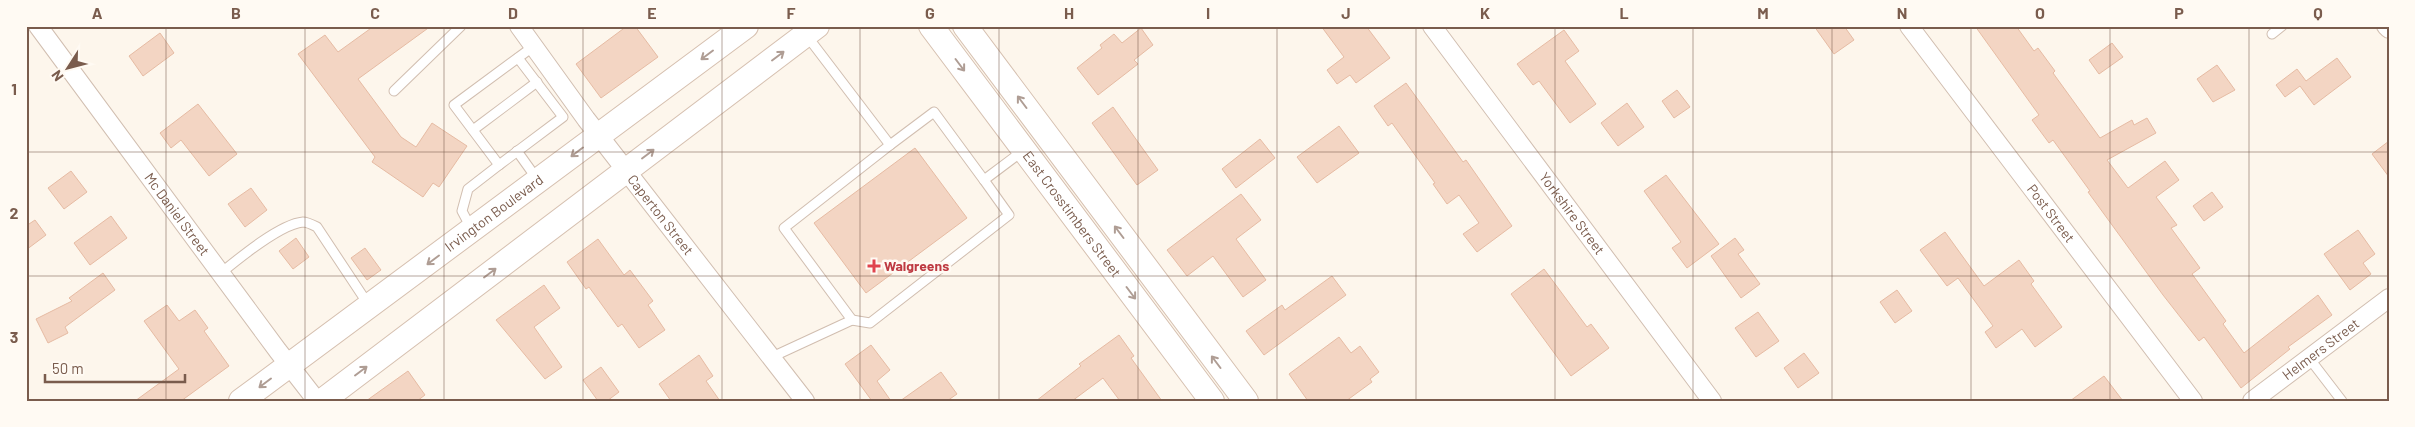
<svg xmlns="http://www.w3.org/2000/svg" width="2415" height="427" viewBox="0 0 2415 427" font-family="Barlow,sans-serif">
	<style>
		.building { fill: #f3d5c3; stroke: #e6bba3 }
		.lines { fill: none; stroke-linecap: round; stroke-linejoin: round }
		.lane-casing { stroke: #d1beb0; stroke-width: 11 }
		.street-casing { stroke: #d1beb0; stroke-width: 20 }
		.secondary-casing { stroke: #d6c0b0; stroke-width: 26 }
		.lane { stroke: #fff; stroke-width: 9 }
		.street { stroke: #fff; stroke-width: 18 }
		.secondary { stroke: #fff; stroke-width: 24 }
		.oneway { stroke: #af9d94 }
		.grid { fill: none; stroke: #7a5c4d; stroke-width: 1; stroke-opacity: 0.55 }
		.health-dot { fill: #e0444e; stroke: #fffaf3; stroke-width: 2 }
		.labels { text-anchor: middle; stroke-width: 5; stroke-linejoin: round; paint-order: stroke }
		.street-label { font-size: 14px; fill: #7a5c4d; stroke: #fffaf3 }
		.health-label { font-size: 14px; font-weight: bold; fill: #be3a42; stroke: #fffaf3; text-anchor: start }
		.neatline { fill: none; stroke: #7a5c4d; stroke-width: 2 }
		.grid-label { font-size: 16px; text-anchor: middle; font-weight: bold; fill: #7a5c4d }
	</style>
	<rect width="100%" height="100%" fill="#fdf6ec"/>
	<g class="building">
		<polygon points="374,26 431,26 358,79 401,137 416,147 432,123 467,146 439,187 433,183 423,197 372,162 375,157 298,54 325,35 338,52"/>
		<polygon points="627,26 635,26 658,57 601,98 576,64"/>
		<polygon points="1321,26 1366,26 1390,58 1356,83 1350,75 1337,84 1327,70 1344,57"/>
		<polygon points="1814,26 1844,26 1854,40 1834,54"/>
		<polygon points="1975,26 2016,26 2034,51 2038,48 2055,71 2053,73 2100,138 2132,120 2134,125 2147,118 2156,133 2107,160 2128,188 2165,161 2179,180 2156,197 2177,225 2171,228 2200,268 2192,274 2226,321 2223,324 2244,353 2318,295 2332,315 2288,347 2290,349 2241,388 2204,337 2199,341 2163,295 2088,192 2090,191 2053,140 2049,143 2032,120 2039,115"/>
		<polygon points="1141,28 1153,45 1134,60 1138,64 1098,95 1077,68 1102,48 1100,45 1114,34 1122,43"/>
		<polygon points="1564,30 1579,51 1565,61 1596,104 1570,123 1539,81 1533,85 1517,64"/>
		<polygon points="160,33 174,53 143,76 129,56"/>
		<polygon points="2112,43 2123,57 2099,74 2089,60"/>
		<polygon points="2337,58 2351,77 2314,105 2300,86 2285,97 2276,85 2297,69 2306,81"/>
		<polygon points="2217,65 2235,90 2213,102 2197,79"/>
		<polygon points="1406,83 1463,162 1466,160 1512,226 1477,252 1463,234 1479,223 1459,195 1447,204 1433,184 1435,183 1392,123 1388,126 1374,106"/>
		<polygon points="1677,90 1690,107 1674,118 1662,101"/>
		<polygon points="1627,103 1644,127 1618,146 1601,123"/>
		<polygon points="198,104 237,154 209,176 181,140 171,148 160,133"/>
		<polygon points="1113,107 1158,170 1137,185 1092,123"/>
		<polygon points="1339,126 1359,153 1317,183 1297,157"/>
		<polygon points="1260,139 1275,158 1236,188 1222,169"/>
		<polygon points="2389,141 2389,177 2372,154"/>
		<polygon points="915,148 967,218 866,293 814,223"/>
		<polygon points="71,171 87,192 64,209 48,188"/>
		<polygon points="1666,175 1719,244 1687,268 1672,248 1681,242 1644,191"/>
		<polygon points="251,188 267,210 245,227 228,204"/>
		<polygon points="2212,192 2223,207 2204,221 2193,206"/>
		<polygon points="1241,194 1261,220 1236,239 1266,280 1243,297 1213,256 1187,276 1167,250"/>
		<polygon points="111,216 127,238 90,265 74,243"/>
		<polygon points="35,220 46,235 26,250 26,226"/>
		<polygon points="2358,230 2375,254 2363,263 2371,274 2350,290 2324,254"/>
		<polygon points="1945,232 1984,286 2019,260 2034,281 2031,284 2062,327 2035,347 2022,329 1996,348 1985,332 1993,326 1958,278 1947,286 1920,250"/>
		<polygon points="296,238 309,257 293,269 279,251"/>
		<polygon points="1735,238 1744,250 1738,254 1760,284 1741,298 1711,256"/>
		<polygon points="598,239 624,275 630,270 653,301 648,305 665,330 639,348 622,324 618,327 589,287 586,289 567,262"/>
		<polygon points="365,248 381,270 367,280 351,258"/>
		<polygon points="1544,269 1587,327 1591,324 1609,348 1571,376 1511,294"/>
		<polygon points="103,273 115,290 65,327 68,333 48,343 36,319 72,301 69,298"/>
		<polygon points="1332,276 1346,295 1264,355 1246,331 1282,305 1285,310"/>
		<polygon points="544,285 560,308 534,327 562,367 545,379 496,320"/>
		<polygon points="1897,290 1912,311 1895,323 1880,302"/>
		<polygon points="167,305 179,321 195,310 208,328 204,331 229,366 181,401 135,401 179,369 144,321"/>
		<polygon points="1758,312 1779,341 1756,357 1735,328"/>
		<polygon points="1119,335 1134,356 1131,358 1162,401 1120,401 1103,378 1072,401 1036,401 1081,366 1079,364"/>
		<polygon points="1339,337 1351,353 1360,346 1379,372 1370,379 1372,382 1346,401 1308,401 1289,374"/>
		<polygon points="871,345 890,370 877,381 891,401 872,401 845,364"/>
		<polygon points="1804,353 1819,373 1798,388 1784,368"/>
		<polygon points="699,355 713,376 706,381 720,401 671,401 659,384"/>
		<polygon points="601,367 619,392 607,401 598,401 583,380"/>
		<polygon points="408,371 425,395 417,401 366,401"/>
		<polygon points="941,372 957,394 947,401 900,401"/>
		<polygon points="2104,376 2123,401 2070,401"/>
	</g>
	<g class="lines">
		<defs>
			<g id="lane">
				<polyline points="2272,34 2282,26"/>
				<polyline points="394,91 461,26"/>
				<polyline points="473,130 537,82"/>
				<polyline points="890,145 934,112 984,180 1024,150"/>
				<polyline points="517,151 537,179"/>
				<polyline points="499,165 563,117 518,58"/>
				<polyline points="471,228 462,211 468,189 499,165 454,105 534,46"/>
				<path d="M221,273C238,259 280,224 303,222C307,222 313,225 317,227L368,304"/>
				<polyline points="852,320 870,323 1009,215 984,180"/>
				<polyline points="772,357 852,320 784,228 890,145 807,36"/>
				<polyline points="2309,358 2342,401"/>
			</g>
			<g id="street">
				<path id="s1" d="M38,26L278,351L317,401"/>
				<path id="s2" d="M519,26L586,119L805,401"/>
				<path id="s3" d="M1432,26L1712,401"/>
				<path id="s4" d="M1909,26L2193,401"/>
				<polyline points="2386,26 2389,29"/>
				<path id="s5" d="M2252,401L2389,298"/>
			</g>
			<g id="secondary">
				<path id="s6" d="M931,26L1212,401"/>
				<polyline points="965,26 1246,401"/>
				<path id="s7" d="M241,401L746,26"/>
				<polyline points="322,401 817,26"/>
			</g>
		</defs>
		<use href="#lane" class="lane-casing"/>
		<use href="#street" class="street-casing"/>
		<use href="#secondary" class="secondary-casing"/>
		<use href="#lane" class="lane"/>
		<use href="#street" class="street"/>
		<use href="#secondary" class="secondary"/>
	</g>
	<defs><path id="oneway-shaft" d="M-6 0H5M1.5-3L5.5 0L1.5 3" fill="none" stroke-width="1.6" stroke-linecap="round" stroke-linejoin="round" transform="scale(1.25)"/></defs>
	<g class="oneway">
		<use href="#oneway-shaft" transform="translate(707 55) rotate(143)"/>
		<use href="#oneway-shaft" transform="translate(778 56) rotate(-37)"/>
		<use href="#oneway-shaft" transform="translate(960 65) rotate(53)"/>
		<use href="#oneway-shaft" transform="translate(1022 102) rotate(-127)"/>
		<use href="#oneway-shaft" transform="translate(577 152) rotate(143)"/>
		<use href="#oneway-shaft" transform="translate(648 154) rotate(-37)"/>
		<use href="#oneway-shaft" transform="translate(1119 232) rotate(-127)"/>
		<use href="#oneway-shaft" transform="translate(433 260) rotate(143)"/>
		<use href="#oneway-shaft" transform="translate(490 273) rotate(-37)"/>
		<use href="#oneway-shaft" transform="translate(1131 293) rotate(53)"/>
		<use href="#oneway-shaft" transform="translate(1216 362) rotate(-127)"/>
		<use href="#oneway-shaft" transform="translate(361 371) rotate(-37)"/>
		<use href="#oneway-shaft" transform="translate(265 383) rotate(143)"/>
	</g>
	<path class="grid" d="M166,26V401M305,26V401M444,26V401M583,26V401M722,26V401M860,26V401M999,26V401M1138,26V401M1277,26V401M1416,26V401M1555,26V401M1693,26V401M1832,26V401M1971,26V401M2110,26V401M2249,26V401M26,152H2389M26,276H2389"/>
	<path class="health-dot" d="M871.5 258.5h5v5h5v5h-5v5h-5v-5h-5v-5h5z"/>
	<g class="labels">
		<g class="street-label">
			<text dy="5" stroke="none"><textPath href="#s1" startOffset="234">Mc Daniel Street</textPath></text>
			<text dy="5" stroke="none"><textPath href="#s7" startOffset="315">Irvington Boulevard</textPath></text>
			<text dy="5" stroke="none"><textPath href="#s6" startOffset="235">East Crosstimbers Street</textPath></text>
			<text dy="5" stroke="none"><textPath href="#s3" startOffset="234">Yorkshire Street</textPath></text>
			<text dy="5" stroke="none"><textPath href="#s4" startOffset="235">Post Street</textPath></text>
			<text dy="5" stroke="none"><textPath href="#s2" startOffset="236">Caperton Street</textPath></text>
			<text dy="5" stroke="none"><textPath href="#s5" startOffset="86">Helmers Street</textPath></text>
		</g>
		<g class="health-label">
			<text x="884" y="271">Walgreens</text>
		</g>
	</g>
	<rect width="2415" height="427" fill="none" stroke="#fffaf3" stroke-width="55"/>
	<g transform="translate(68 68) rotate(234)" stroke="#fffaf3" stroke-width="4" paint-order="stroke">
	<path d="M0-4L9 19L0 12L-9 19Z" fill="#7a5c4d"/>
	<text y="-8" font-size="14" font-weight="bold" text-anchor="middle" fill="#7a5c4d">N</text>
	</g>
	<path d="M45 374v8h140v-8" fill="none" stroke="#7a5c4d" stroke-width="2.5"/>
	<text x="52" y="374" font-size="15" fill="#7a5c4d" stroke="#fffaf3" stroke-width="4" paint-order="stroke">50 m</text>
	<rect x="28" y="28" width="2360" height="372" class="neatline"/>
	<g class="grid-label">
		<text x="97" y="19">A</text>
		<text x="236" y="19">B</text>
		<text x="375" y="19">C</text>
		<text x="513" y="19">D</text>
		<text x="652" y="19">E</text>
		<text x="791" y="19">F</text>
		<text x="930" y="19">G</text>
		<text x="1069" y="19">H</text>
		<text x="1208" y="19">I</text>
		<text x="1346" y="19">J</text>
		<text x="1485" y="19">K</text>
		<text x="1624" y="19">L</text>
		<text x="1763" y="19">M</text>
		<text x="1902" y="19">N</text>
		<text x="2040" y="19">O</text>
		<text x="2179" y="19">P</text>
		<text x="2318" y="19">Q</text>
		<text x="14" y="95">1</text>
		<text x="14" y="219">2</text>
		<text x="14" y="343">3</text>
	</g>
</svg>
